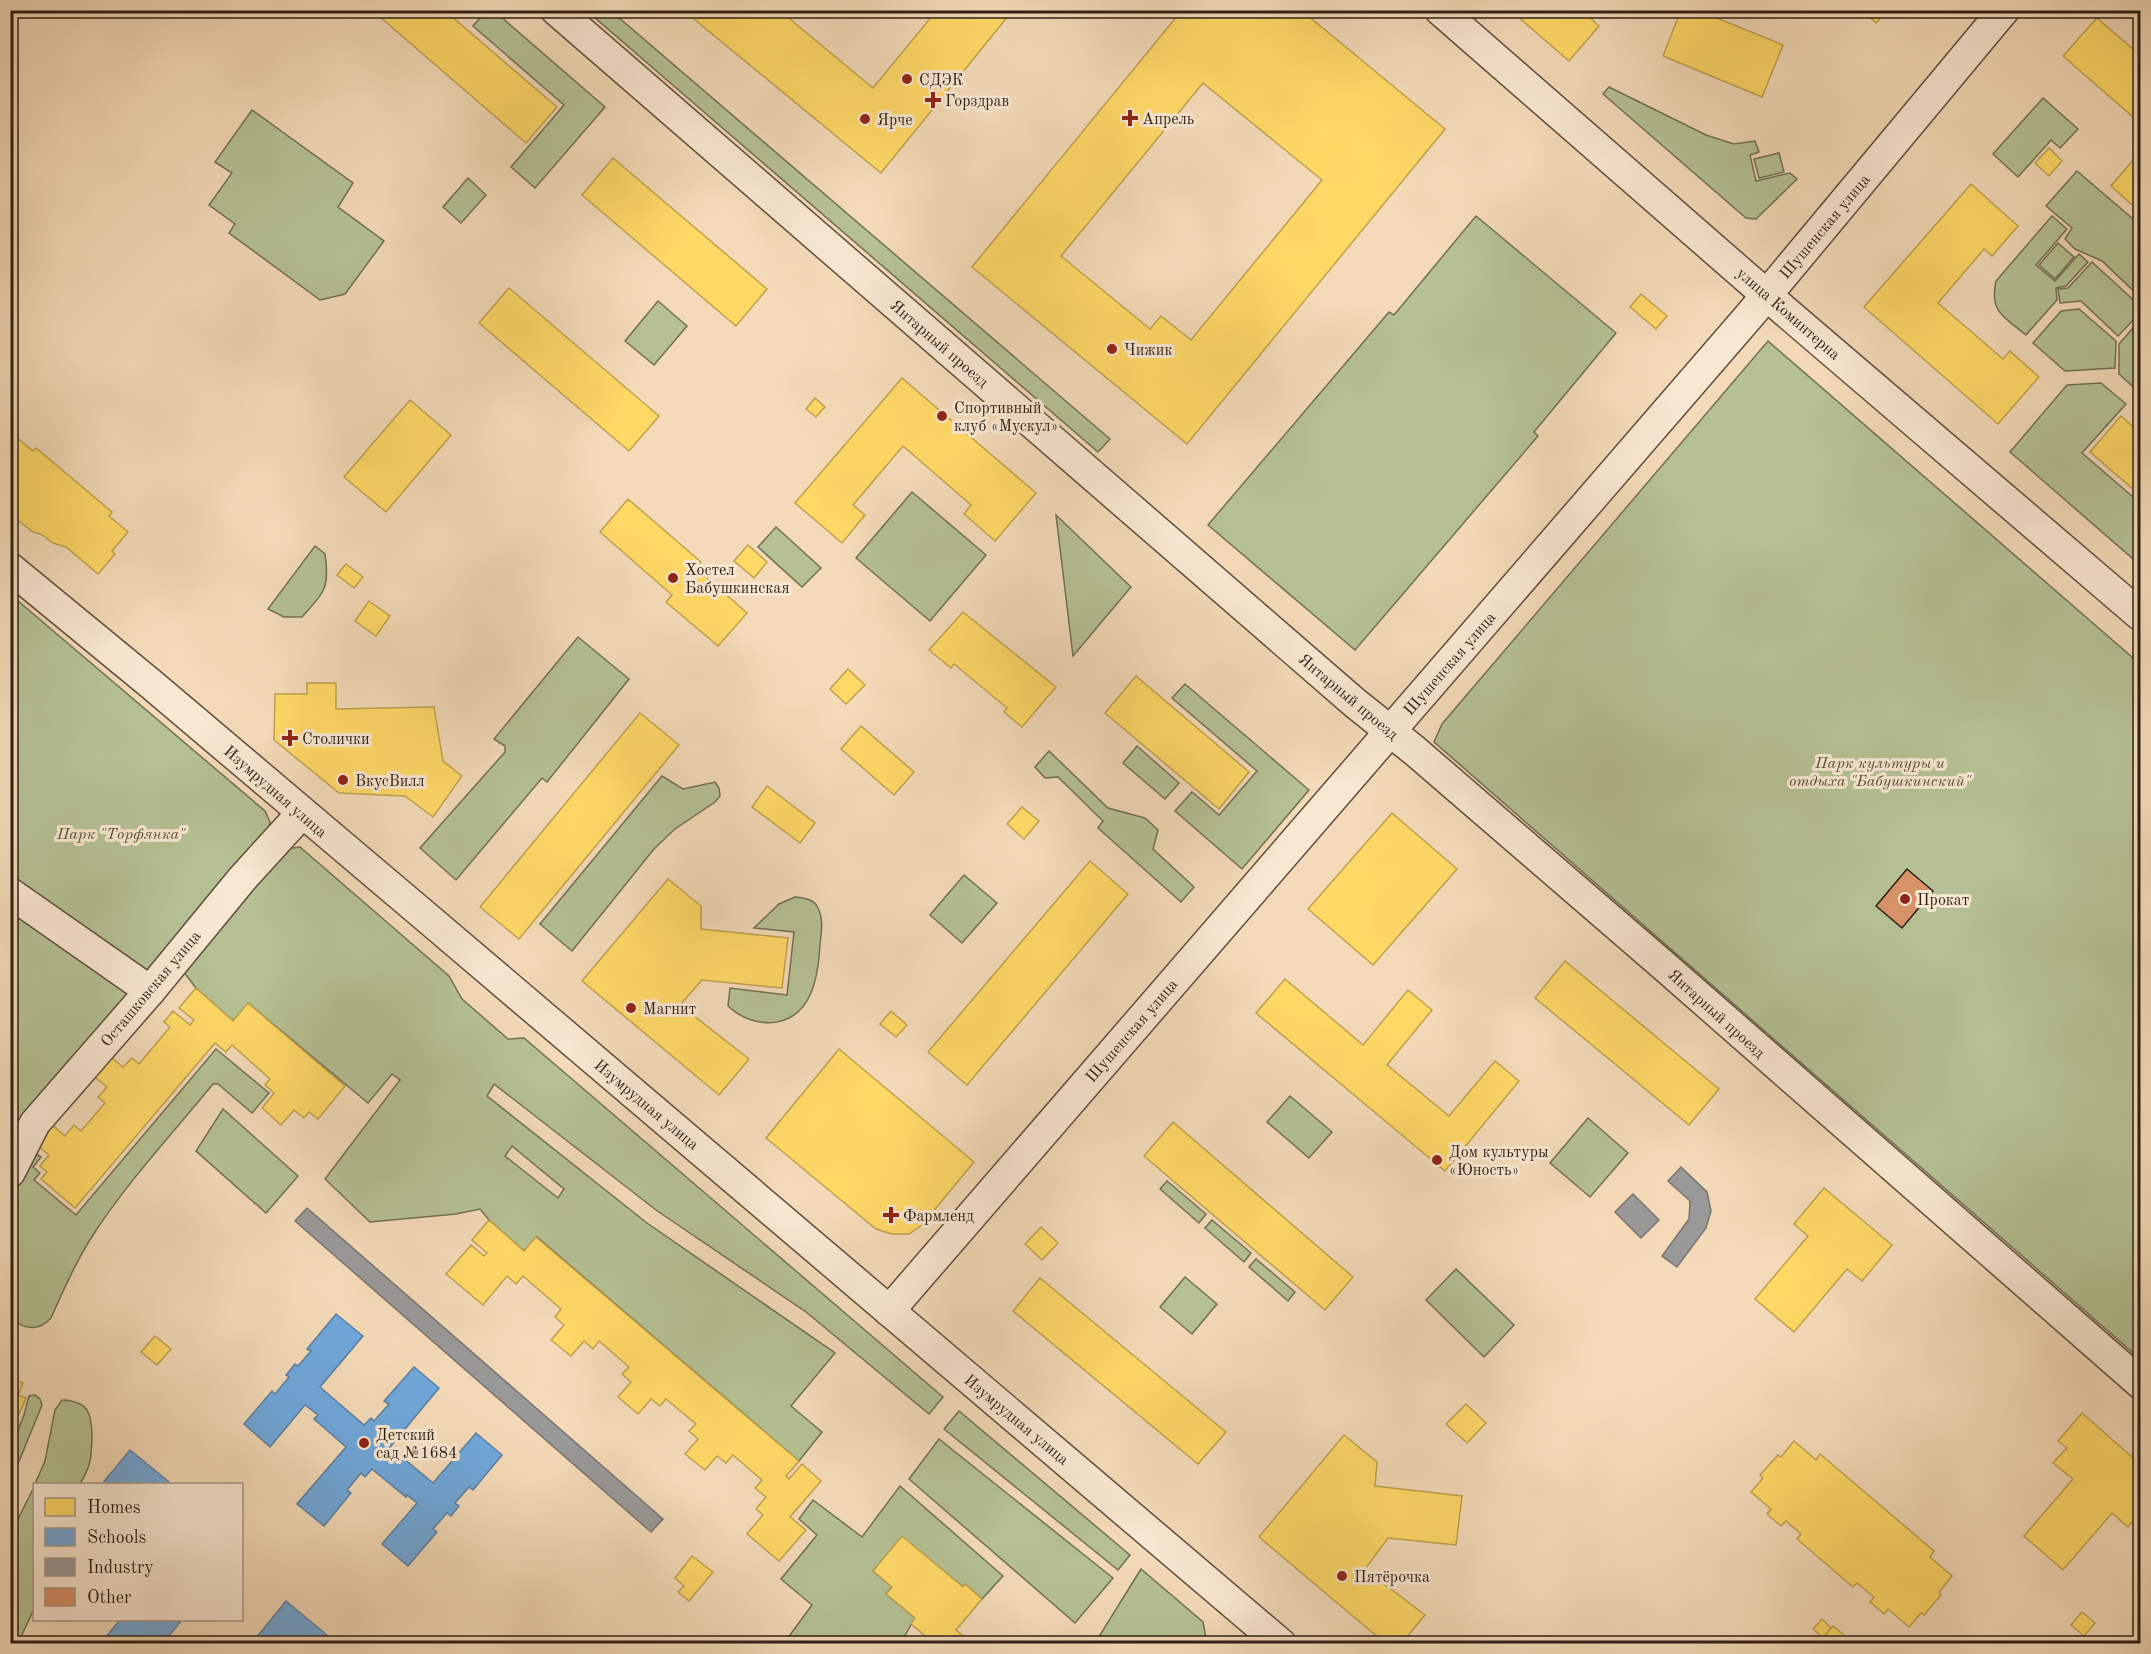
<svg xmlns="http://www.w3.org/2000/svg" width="2151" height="1654" viewBox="0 0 2151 1654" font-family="'Old Standard TT',serif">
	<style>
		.green { fill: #b5c194; stroke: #717055; stroke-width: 1.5; fill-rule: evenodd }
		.homes { fill: #ffd966; stroke: #c0a14e; stroke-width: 1.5; fill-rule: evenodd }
		.schools { fill: #6fa8dc; stroke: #5b7fa1; stroke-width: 1.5 }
		.industry { fill: #999; stroke: #797472; stroke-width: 1.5 }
		.building { fill: #d79268; stroke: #2d1f16; stroke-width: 1.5 }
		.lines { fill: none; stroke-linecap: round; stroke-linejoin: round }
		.minor-casing { stroke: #5f4e3e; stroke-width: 33 }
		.minor { stroke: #f8e7d1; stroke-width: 30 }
		.poi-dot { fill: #8f2418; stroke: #f8e7d1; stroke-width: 2 }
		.labels { text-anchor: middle; stroke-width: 6; stroke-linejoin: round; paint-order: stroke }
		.poi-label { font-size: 16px; fill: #2d1f16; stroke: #f8e7d1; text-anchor: start }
		.street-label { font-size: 16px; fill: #2d1f16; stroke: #f8e7d1 }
		.park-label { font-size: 16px; font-style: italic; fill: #56503c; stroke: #f8e7d1 }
	</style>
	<rect width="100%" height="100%" fill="#f4dab8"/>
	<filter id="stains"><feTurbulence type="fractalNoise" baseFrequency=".00333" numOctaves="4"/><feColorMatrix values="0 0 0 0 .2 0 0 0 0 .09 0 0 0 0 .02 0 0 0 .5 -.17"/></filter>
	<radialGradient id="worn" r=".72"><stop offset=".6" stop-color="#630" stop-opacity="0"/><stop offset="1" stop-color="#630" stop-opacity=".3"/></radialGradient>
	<g class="green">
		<polygon points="486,11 494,11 605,107 535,188 511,167 564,105 473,26"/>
		<polygon points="587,11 611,11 1110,439 1098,452"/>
		<polygon points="1609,87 1706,135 1734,144 1755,141 1759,152 1750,155 1756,181 1790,173 1797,179 1756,219 1746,218 1603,94"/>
		<polygon points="2043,98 2078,129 2060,148 2051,140 2018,177 1993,154"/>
		<polygon points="252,110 353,183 338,207 384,241 345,294 320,300 229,233 235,224 209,205 232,173 215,162"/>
		<polygon points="1779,153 1784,172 1759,178 1754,159"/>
		<polygon points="2077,171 2140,225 2140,297 2102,261 2075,249 2065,239 2072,228 2046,206"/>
		<polygon points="468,178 486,195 461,223 443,207"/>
		<polygon points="1476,216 1616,333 1534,432 1538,436 1355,650 1208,525 1389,312 1394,315"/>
		<path d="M2052,216L2067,229L2036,265L2055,281L2079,254L2088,262L2066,286L2056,288L2057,300L2026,335C2005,317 1989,313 1996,281Z"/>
		<polygon points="2058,243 2074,257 2055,279 2039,265"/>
		<polygon points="2092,262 2140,306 2140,313 2118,336 2081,301 2060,303 2058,289 2068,288"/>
		<polygon points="658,301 687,326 654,365 625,341"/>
		<polygon points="2079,309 2116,341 2115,368 2065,371 2033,343 2061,311"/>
		<polygon points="2140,320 2140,393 2119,374 2119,344"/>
		<polygon points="1768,341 2140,664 2140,1359 1434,742 1442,724"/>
		<polygon points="2101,383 2126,404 2082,453 2140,503 2140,565 2010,452 2067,385"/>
		<polygon points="912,492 986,555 930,621 856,558"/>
		<polygon points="1056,515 1131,587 1073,656"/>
		<polygon points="776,527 821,568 802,587 758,547"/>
		<path d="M315,546L325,554C330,589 324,592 302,617H284L268,609Z"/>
		<polygon points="11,595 265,811 270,822 268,832 11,1141"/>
		<polygon points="578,637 629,679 547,782 542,778 456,880 420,848 505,752 505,746 494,739"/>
		<polygon points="1185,684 1309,790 1242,869 1175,811 1192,792 1219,815 1257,771 1172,698"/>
		<polygon points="1137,746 1179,783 1165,799 1123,763"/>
		<polygon points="1049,751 1108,808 1145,818 1158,830 1153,849 1194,887 1181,902 1098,828 1103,821 1058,777 1045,778 1035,767"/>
		<polygon points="662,776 683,789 715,782 719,788 720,796 715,802 675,829 654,849 572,951 540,924"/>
		<path d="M300,847L449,976L462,999L508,1039L524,1038L943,1397L929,1414L806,1312L656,1210L494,1084L487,1096L647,1223L835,1353L791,1406L822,1432L799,1461L537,1237L524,1251L489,1220L480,1209L456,1214L370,1222L325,1179L400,1080L392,1074L368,1103L249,1004L233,1021L196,988L183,971L285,849ZM512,1146L564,1189L558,1198L505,1156Z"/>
		<polygon points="964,875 997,903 962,943 930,915"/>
		<path d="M795,897C804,898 814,899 818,908C824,920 821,933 820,945C819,962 817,980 810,995C794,1031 752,1029 728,1006L730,988L787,995L794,932L754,928L779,904Z"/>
		<path d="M216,1049L269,1093L252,1113L218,1084H213C173,1133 129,1180 95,1232C77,1259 64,1289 51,1318C38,1332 25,1329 11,1319V1197L36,1154L41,1157L33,1167L40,1173L34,1180L76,1215Z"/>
		<polygon points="1290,1096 1332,1132 1309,1158 1267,1122"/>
		<polygon points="223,1109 298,1176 266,1213 196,1151"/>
		<polygon points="1588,1118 1628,1153 1590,1197 1550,1163"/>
		<polygon points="1167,1181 1206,1214 1199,1223 1160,1189"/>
		<polygon points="1212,1220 1251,1253 1244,1262 1205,1228"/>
		<polygon points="1256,1259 1295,1292 1288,1301 1249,1267"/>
		<polygon points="1456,1269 1514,1325 1484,1357 1426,1300"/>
		<polygon points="1185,1277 1217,1304 1192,1334 1160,1307"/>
		<polygon points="35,1395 40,1399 42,1405 11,1481 11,1448 24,1415 29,1396"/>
		<path d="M62,1400C90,1401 92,1415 92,1439C91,1460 91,1465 80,1484H35L45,1461L55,1410Z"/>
		<polygon points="959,1411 1130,1555 1118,1570 944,1429"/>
		<polygon points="939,1439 1113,1578 1075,1623 909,1479"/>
		<polygon points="900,1486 1003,1576 982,1599 965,1585 963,1587 902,1537 873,1571 892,1587 886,1594 915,1618 900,1644 784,1643 812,1605 781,1579 817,1535 799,1519 813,1500 862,1537"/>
		<polygon points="34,1487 34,1609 18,1643 11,1643 11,1533"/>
		<polygon points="1141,1569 1203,1622 1207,1643 1095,1643"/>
	</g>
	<g class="homes">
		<polygon points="372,10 444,10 557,107 526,143"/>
		<polygon points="683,10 779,10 873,88 937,10 1013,10 881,173"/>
		<path d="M1182,10H1301L1445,129L1187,444L972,267ZM1203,83L1322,180L1191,340L1161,316L1150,329L1061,256Z"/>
		<polygon points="1510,10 1581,10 1599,26 1569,61"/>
		<polygon points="1681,10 1697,10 1783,45 1762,97 1663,56"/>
		<polygon points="1862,10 1887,10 1876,23"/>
		<polygon points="2097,18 2140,55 2140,123 2063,56"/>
		<polygon points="2049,148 2062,161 2049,176 2035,163"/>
		<polygon points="2140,152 2140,212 2111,186"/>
		<polygon points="613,158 767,289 736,326 582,195"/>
		<polygon points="1971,184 2018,226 1992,256 1984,249 1938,303 2003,359 2010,351 2039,377 1998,424 1864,307"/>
		<polygon points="509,288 659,416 629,451 479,323"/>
		<polygon points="1641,294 1667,316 1656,329 1630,307"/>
		<polygon points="902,378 1036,493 995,541 964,514 971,505 903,446 853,505 865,515 842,543 795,503"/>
		<polygon points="815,398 825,407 816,417 806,409"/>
		<polygon points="410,400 451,435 386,512 344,477"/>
		<polygon points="2121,416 2140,433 2140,495 2090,452"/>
		<polygon points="15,436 33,451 36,448 112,512 109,516 128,532 112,551 115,554 98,574 66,547 53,543 41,534 33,532 10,514 10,442"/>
		<polygon points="628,499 701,562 696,568 747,613 718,646 666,602 672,595 600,532"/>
		<polygon points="748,545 767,562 754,578 734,561"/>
		<polygon points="346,564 363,577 354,588 337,575"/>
		<polygon points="369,601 390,616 376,636 355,621"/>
		<polygon points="963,612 1056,687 1022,727 1004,712 1007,708 965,673 954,664 951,668 929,650"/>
		<polygon points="848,669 865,685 846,704 830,689"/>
		<polygon points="1136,676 1249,772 1219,809 1105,713"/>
		<polygon points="307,683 336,683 336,709 434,707 443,761 462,776 433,817 405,796 339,793 274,740 275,694 307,694"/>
		<polygon points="640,713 679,745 519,939 480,907"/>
		<polygon points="861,726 914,772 894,795 841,749"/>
		<polygon points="767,786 815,823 800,843 752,807"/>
		<polygon points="1022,807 1039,821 1024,839 1007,824"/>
		<polygon points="1392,813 1457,869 1373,965 1308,909"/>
		<polygon points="1090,861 1128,894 967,1085 928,1052"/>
		<polygon points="668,879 701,906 701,929 788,938 782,988 702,980 680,1005 749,1059 719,1095 582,981"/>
		<polygon points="1565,961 1719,1089 1689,1125 1535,998"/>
		<polygon points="1285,979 1363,1045 1408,990 1432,1010 1387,1065 1449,1116 1495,1061 1519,1081 1445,1171 1256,1013"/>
		<polygon points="196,988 233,1021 248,1003 345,1086 318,1119 309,1112 304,1118 294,1110 281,1125 262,1108 274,1093 265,1085 270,1079 232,1045 226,1052 215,1043 75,1208 41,1179 47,1172 40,1166 49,1155 34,1143 50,1123 65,1136 74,1125 81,1131 105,1103 98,1097 107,1087 91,1074 108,1055 123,1067 132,1058 139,1064 170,1027 164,1022 173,1011 190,1025 194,1020 179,1008"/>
		<polygon points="891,1011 907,1025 896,1037 880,1024"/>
		<polygon points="839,1049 974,1162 922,1225 909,1234 892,1234 876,1229 766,1138"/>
		<polygon points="1173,1122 1353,1277 1325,1310 1144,1156"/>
		<polygon points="1824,1188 1892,1245 1862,1281 1847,1269 1794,1332 1755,1299 1808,1236 1794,1224"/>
		<polygon points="489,1220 524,1251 536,1237 799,1461 786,1476 789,1479 802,1464 821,1481 790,1517 806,1530 779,1561 747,1534 763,1515 756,1509 766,1497 755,1488 762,1480 733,1455 726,1463 717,1456 705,1470 685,1454 698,1439 689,1431 696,1424 666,1399 660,1406 651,1399 638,1414 618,1397 631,1382 622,1374 629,1367 599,1341 593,1349 584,1341 571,1356 551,1340 564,1325 555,1317 561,1309 523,1276 516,1284 507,1276 483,1305 446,1274 471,1245 484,1256 487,1253 472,1240"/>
		<polygon points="1041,1227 1058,1243 1042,1260 1025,1244"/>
		<polygon points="1040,1278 1226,1432 1198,1464 1013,1311"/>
		<polygon points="155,1336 171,1349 157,1365 141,1352"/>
		<polygon points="10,1378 23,1383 18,1395 26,1398 10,1434"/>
		<polygon points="1466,1404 1486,1423 1467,1443 1446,1424"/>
		<polygon points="2082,1413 2140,1464 2140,1512 2128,1527 2112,1513 2063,1570 2024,1536 2073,1479 2053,1463 2067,1448 2058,1441"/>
		<polygon points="1344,1435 1377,1462 1375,1486 1462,1496 1456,1545 1388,1538 1365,1569 1425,1615 1401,1644 1386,1644 1259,1537"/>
		<polygon points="1794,1441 1816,1460 1820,1454 1934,1551 1930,1557 1952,1576 1939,1592 1941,1595 1924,1615 1921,1613 1909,1627 1888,1609 1884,1614 1870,1602 1874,1597 1857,1583 1853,1587 1797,1539 1801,1534 1786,1521 1781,1526 1767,1514 1771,1509 1751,1492 1763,1478 1760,1475 1778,1455 1781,1457"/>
		<polygon points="902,1536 963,1587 965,1584 982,1599 956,1630 973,1644 935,1644 911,1624 915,1618 886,1594 892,1587 873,1571"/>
		<polygon points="692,1556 713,1572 689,1601 678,1592 684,1586 675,1578"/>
		<polygon points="2082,1612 2095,1623 2084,1636 2071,1625"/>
		<polygon points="1822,1619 1831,1628 1823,1638 1813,1629"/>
		<polygon points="1833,1626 1854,1644 1825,1644 1821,1640"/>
	</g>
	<g class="schools">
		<polygon points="336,1314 363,1336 320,1387 364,1425 371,1418 374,1421 389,1404 384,1401 414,1367 439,1388 390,1447 433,1483 476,1433 502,1455 473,1490 469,1487 455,1503 459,1506 451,1516 447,1513 433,1529 437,1532 408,1566 382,1544 417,1503 407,1495 406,1497 372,1469 365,1477 361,1473 347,1490 351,1493 324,1526 297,1504 346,1447 314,1419 318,1415 305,1405 270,1447 244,1424 272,1391 275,1394 289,1377 286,1375 295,1364 298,1366 311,1351 307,1349"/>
		<polygon points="130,1450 169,1482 167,1484 102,1484"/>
		<polygon points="286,1601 333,1640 330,1644 251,1644"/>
		<polygon points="120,1620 182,1620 162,1644 100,1644"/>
	</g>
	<g class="industry">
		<polygon points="1681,1167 1707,1192 1711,1211 1706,1228 1677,1267 1662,1256 1689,1219 1690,1201 1668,1181"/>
		<polygon points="1633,1194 1659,1220 1641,1238 1615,1212"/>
		<polygon points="307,1208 663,1519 651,1532 295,1221"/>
	</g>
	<polygon class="building" points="1907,869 1933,891 1902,928 1876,906"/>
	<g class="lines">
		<defs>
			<g id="minor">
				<polyline points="556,10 1355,703 1415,751 1663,965 2140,1383"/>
				<polyline points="1440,10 1786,312 2140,615"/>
				<polyline points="10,568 151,684 438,927 1281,1644"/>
				<polyline points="10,893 150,991"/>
				<polyline points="10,1172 35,1123 150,991 242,879 302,813"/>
				<polyline points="889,1311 1750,315 2004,10"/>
			</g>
		</defs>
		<use href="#minor" class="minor-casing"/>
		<use href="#minor" class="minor"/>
	</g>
	<g class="poi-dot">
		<circle cx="907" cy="79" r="6"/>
		<path d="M930 91h6v6h6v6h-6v6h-6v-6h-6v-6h6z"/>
		<path d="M1127 109h6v6h6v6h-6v6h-6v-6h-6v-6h6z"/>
		<circle cx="865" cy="119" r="6"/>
		<circle cx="1112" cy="349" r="6"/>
		<circle cx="942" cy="416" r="6"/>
		<circle cx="673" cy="578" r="6"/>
		<path d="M287 729h6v6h6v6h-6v6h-6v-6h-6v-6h6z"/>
		<circle cx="343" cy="780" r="6"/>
		<circle cx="1905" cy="899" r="6"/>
		<circle cx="631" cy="1008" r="6"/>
		<circle cx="1437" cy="1160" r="6"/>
		<path d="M888 1206h6v6h6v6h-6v6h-6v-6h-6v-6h6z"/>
		<circle cx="364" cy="1443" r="6"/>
		<circle cx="1342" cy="1576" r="6"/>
	</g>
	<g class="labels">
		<g class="poi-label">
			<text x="919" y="85">СДЭК</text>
			<text x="945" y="106">Горздрав</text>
			<text x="1142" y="124">Апрель</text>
			<text x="877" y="125">Ярче</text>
			<text x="1124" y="355">Чижик</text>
			<text x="954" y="413">Спортивный<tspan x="954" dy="18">клуб «Мускул»</tspan></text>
			<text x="685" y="575">Хостел<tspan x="685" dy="18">Бабушкинская</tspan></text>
			<text x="302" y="744">Столички</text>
			<text x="355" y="786">ВкусВилл</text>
			<text x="1917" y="905">Прокат</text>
			<text x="643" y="1014">Магнит</text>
			<text x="1449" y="1157">Дом культуры<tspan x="1449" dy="18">«Юность»</tspan></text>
			<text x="903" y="1221">Фармленд</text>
			<text x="376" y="1440">Детский<tspan x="376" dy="18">сад №1684</tspan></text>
			<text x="1354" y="1582">Пятёрочка</text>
		</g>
		<g class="street-label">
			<text transform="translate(1824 226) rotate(-50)" y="6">Шушенская улица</text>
			<text transform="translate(1789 313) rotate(41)" y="6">улица Коминтерна</text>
			<text transform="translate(940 343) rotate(41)" y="6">Янтарный проезд</text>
			<text transform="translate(1449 663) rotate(-49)" y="6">Шушенская улица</text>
			<text transform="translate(1349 696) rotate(40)" y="6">Янтарный проезд</text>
			<text transform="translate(276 791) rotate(41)" y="6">Изумрудная улица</text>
			<text transform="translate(150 988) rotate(-50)" y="6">Осташковская улица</text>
			<text transform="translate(1717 1013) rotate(42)" y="6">Янтарный проезд</text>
			<text transform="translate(1131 1030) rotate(-49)" y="6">Шушенская улица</text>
			<text transform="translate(647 1104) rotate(40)" y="6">Изумрудная улица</text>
			<text transform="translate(1017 1419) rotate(40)" y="6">Изумрудная улица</text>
		</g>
		<g class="park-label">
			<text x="1880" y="768">Парк культуры и<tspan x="1880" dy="18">отдыха "Бабушкинский"</tspan></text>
			<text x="121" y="839">Парк "Торфянка"</text>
		</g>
	</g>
	<rect width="2151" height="1654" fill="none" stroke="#f4dab8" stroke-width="36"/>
	<rect x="12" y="12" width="2127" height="1630" fill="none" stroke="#2d1f16" stroke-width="3"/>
	<rect x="18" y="18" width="2115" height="1618" fill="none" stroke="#2d1f16" stroke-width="1.5"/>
	<rect x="33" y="1483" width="210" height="138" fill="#f8e7d1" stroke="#a79786" stroke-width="1.5"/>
	<rect x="45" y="1498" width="30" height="18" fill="#ffd966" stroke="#a79786" stroke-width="1.5"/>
	<text x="87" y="1513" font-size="18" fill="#2d1f16">Homes</text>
	<rect x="45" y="1528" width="30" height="18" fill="#6fa8dc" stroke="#a79786" stroke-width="1.5"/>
	<text x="87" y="1543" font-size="18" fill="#2d1f16">Schools</text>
	<rect x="45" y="1558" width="30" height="18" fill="#999999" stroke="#a79786" stroke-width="1.5"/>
	<text x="87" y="1573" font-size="18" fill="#2d1f16">Industry</text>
	<rect x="45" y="1588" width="30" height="18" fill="#d79268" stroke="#a79786" stroke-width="1.5"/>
	<text x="87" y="1603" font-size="18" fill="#2d1f16">Other</text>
	<rect width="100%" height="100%" filter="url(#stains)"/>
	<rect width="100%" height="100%" fill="url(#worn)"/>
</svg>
